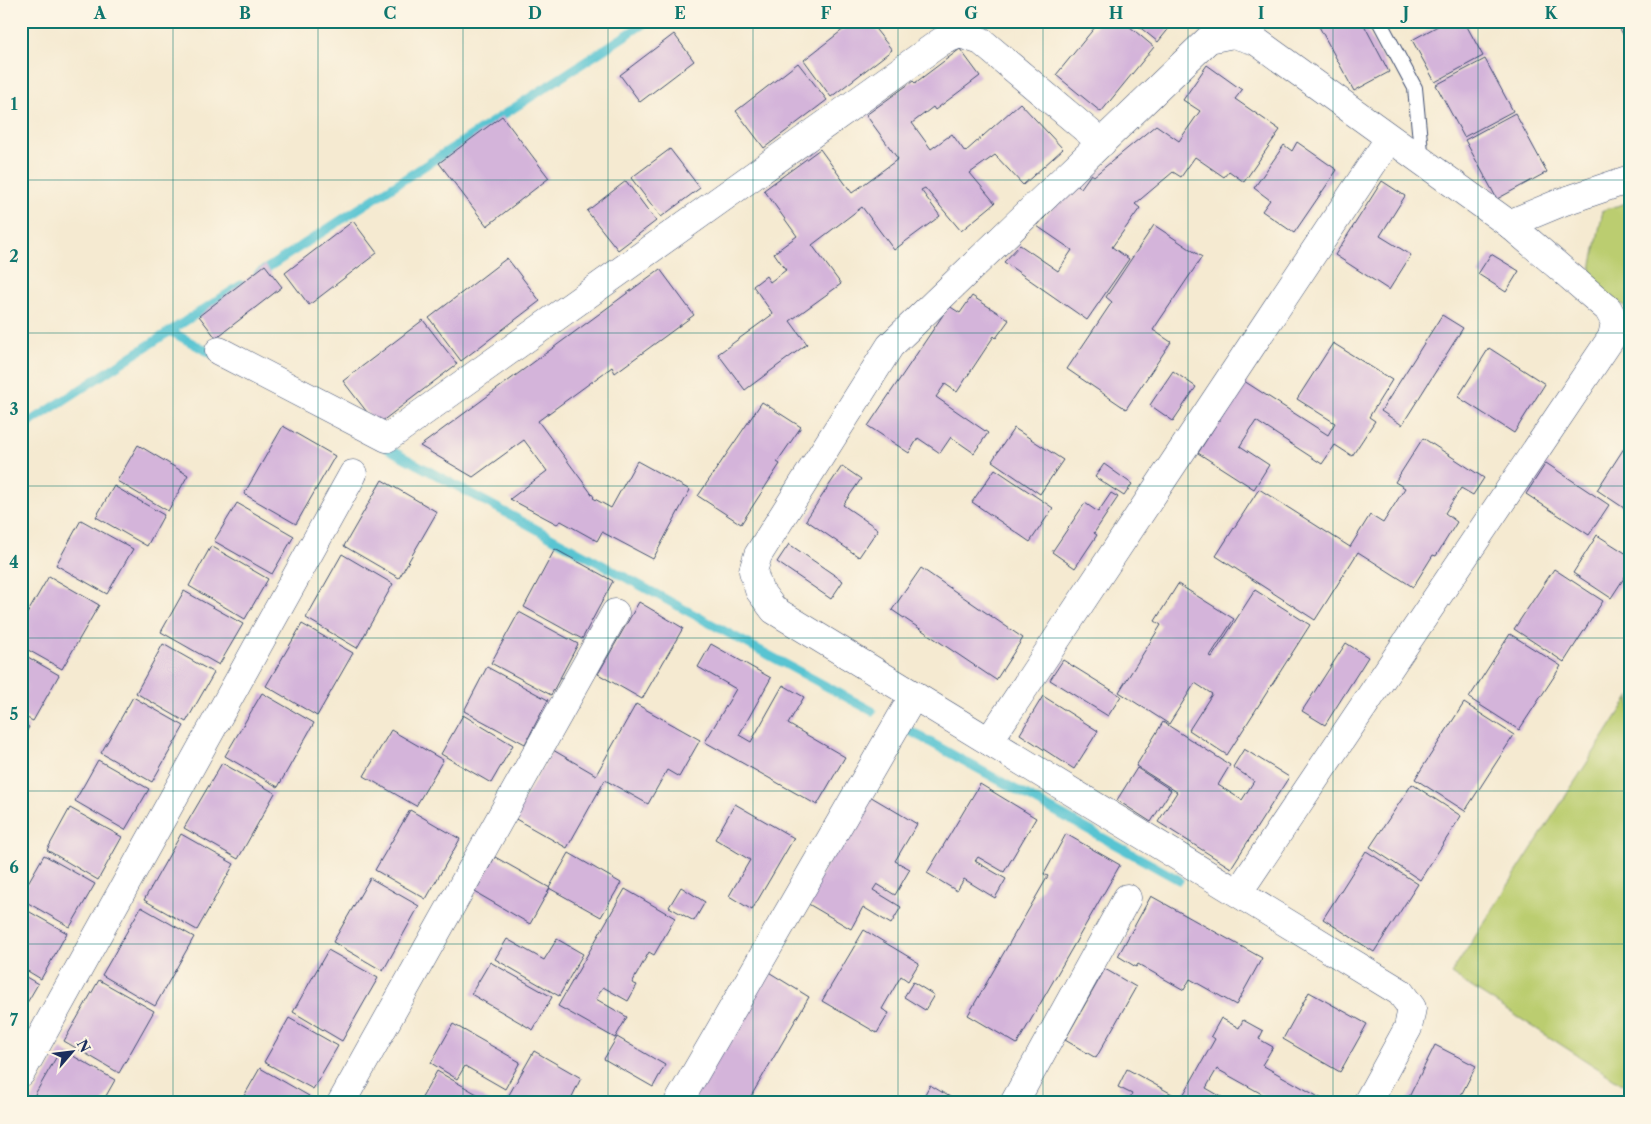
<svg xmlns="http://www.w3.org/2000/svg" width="1651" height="1124" viewBox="0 0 1651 1124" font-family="'Libre Caslon Text',serif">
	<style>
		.green { fill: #bbcd70; stroke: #6b7e67 }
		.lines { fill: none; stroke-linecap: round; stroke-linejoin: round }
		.stream { stroke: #58c4d2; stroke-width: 9 }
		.building { fill: #d4b4da }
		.service-casing { stroke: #3c4b6f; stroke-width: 16 }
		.minor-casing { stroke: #3c4b6f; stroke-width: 29 }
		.service { stroke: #fff; stroke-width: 14 }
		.minor { stroke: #fff; stroke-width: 28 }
		.grid { fill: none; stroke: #0f766e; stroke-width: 1; stroke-opacity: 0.55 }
		.neatline { fill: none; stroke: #0f766e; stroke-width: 2 }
		.grid-label { font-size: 16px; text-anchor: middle; font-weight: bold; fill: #0f766e }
	</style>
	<rect width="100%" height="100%" fill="#fcf5e5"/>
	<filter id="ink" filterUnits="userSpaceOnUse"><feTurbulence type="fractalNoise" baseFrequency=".02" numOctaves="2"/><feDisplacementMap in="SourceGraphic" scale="10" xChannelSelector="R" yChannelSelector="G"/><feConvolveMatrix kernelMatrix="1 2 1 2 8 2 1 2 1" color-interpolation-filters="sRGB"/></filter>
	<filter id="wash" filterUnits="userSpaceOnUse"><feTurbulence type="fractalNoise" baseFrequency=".0096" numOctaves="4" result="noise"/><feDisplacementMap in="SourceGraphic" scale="20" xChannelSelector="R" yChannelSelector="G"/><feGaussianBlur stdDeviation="1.12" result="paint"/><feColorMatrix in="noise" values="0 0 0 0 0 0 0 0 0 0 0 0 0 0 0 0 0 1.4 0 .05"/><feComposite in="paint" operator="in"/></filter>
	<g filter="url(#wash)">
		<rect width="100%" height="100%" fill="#f5ead1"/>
		<g class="green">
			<polygon points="1630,202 1630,309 1588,284 1603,210"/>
			<polygon points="1630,696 1630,1089 1451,974"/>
		</g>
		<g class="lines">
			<g class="stream">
				<polyline points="258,274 648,21"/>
				<polyline points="170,331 216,356"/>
				<polyline points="21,428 241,285"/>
				<polyline points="381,445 872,711"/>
				<polyline points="910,731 1179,880"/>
			</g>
		</g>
		<g id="blocks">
			<g class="building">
				<polygon points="854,21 869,21 892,50 831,97 804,60"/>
				<polygon points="1100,21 1123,21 1154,47 1101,112 1056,75"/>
				<polygon points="1132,21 1175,21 1158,42"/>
				<polygon points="1316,21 1362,21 1389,72 1354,91"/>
				<polygon points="1447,21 1464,21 1483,56 1435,82 1412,40"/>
				<polygon points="1616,21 1630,21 1630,48"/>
				<polygon points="674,34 694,61 640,102 620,75"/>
				<polygon points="960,49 980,76 935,110 933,107 912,123 931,149 952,134 965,152 1020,103 1063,149 1023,185 995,155 970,173 995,203 961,231 925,188 921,190 940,216 894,250 862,207 812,245 841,284 790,321 807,344 745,390 718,354 773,314 753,286 766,276 770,282 786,270 774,253 797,236 764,190 820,149 852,193 898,159 866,115 913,81 915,83"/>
				<polygon points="1485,59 1513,111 1464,137 1436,85"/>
				<polygon points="798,63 827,100 764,148 736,111"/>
				<polygon points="1207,65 1242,90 1235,99 1280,130 1244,182 1229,171 1224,177 1195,157 1181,177 1173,172 1135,204 1140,208 1112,247 1129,259 1087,320 1004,262 1020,245 1058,271 1072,250 1037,226 1074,184 1081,188 1091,174 1094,176 1156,125 1179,141 1200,111 1183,100"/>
				<polygon points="1515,113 1547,172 1497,199 1465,140"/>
				<polygon points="502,116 549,178 487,226 439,163"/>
				<polygon points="1297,142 1337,170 1294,233 1262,211 1270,200 1254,188 1284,145 1292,151"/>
				<polygon points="670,149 700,188 661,217 631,178"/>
				<polygon points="626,181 656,221 618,250 587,211"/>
				<polygon points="1382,181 1405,196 1380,236 1411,255 1389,290 1335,255"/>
				<polygon points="353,221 377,253 309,305 285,273"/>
				<polygon points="1154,225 1202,257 1153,330 1171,342 1126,409 1067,369 1112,302 1106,297"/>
				<polygon points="1491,254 1519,271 1506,292 1478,274"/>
				<polygon points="507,258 540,301 461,361 429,318"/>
				<polygon points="265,265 282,287 216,338 199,316"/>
				<polygon points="660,269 694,315 615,373 612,367 538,421 594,497 593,498 611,508 637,461 690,490 653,559 602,532 597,541 561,521 557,524 510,499 547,471 524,440 473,477 420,446"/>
				<polygon points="972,296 1009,320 996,338 994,336 957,392 945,384 936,397 988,433 974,453 951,437 940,453 918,438 909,453 868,426 949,306 960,313"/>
				<polygon points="1442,315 1463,328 1402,425 1381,411"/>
				<polygon points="423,320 457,364 377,425 343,381"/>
				<polygon points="1333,343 1392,380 1369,417 1375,421 1352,456 1335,445 1322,464 1256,421 1240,446 1269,465 1254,489 1198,453 1244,381 1328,435 1335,423 1297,399"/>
				<polygon points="1489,348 1545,384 1514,433 1458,397"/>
				<polygon points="1173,371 1196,387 1173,421 1150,405"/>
				<polygon points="762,402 801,427 777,462 780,464 741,524 698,496"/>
				<polygon points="283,426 335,456 296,524 244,494"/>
				<polygon points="1014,428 1063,460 1040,494 992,461"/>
				<polygon points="1423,438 1484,478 1473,495 1461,488 1445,513 1457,522 1436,556 1433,555 1413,587 1358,552 1315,620 1216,556 1259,489 1350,547 1370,515 1383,523 1405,488 1395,482"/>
				<polygon points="1630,439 1630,512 1597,490"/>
				<polygon points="138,445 188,475 168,511 117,481"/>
				<polygon points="1546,463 1609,505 1589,535 1526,494"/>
				<polygon points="1104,464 1132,484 1124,496 1095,477"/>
				<polygon points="842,466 861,479 843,505 878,529 859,557 806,520"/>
				<polygon points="995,469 1053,508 1030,542 972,502"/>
				<polygon points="382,480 437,512 399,578 344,546"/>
				<polygon points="114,486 164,515 147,546 96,517"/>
				<polygon points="1111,493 1118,497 1094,533 1097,535 1075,568 1052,552 1085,503 1098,512"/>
				<polygon points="237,503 294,536 272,574 214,541"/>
				<polygon points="81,520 133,549 107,594 56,565"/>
				<polygon points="1597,535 1630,556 1630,569 1611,598 1573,573"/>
				<polygon points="789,544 843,581 831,599 777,562"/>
				<polygon points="211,546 268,579 245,619 189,586"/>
				<polygon points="555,549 613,581 582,639 524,607"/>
				<polygon points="342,554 393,584 357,648 306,618"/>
				<polygon points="921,568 1023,638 996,680 892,610"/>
				<polygon points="1554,569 1603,601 1564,662 1514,629"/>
				<polygon points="49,576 99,605 62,669 21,646 21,624"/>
				<polygon points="1178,584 1234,619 1210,656 1212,657 1255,590 1310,625 1227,755 1189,730 1212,694 1195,683 1169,724 1119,692 1161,625 1155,621"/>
				<polygon points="184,591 243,624 219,665 161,632"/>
				<polygon points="639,602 683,628 642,699 598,674"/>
				<polygon points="519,612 578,644 551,695 491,663"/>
				<polygon points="302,624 353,653 317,716 266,686"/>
				<polygon points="1510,634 1561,666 1519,730 1469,698"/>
				<polygon points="1346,643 1368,657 1325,725 1302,711"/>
				<polygon points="163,644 214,673 186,722 136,693"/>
				<polygon points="711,644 771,678 739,735 751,742 783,685 804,697 788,724 845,757 817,805 705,742 736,689 698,667"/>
				<polygon points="21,653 59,675 33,721 21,715"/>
				<polygon points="1063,660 1121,696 1108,716 1050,680"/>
				<polygon points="487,667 548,700 525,744 464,711"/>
				<polygon points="262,693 314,723 278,787 225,756"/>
				<polygon points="1043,696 1098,731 1074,769 1020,734"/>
				<polygon points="133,697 184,726 152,782 101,753"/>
				<polygon points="1464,703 1514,735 1465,811 1415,779"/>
				<polygon points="636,704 700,740 679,777 667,770 648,804 605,780 567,848 514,818 553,750 596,775"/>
				<polygon points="463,715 513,745 491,783 441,754"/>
				<polygon points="21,722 29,727 21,741"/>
				<polygon points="1163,722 1230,765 1218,785 1242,800 1254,781 1233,767 1244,749 1289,777 1231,868 1158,822 1177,792 1136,766"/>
				<polygon points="391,730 443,760 416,806 364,776"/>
				<polygon points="98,760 149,789 125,830 75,801"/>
				<polygon points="222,763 275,793 238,859 184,828"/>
				<polygon points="1137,768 1171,790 1151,822 1117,800"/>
				<polygon points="980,784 1036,818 1004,872 978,857 975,861 1006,879 995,898 964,879 957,891 927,873"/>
				<polygon points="1412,784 1461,816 1420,880 1370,847"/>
				<polygon points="868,795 917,824 895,861 910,869 895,895 877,884 873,890 901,907 891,924 863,907 851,929 805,902"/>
				<polygon points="735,804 794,838 752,910 729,896 750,860 715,839"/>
				<polygon points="70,808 122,837 98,880 47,850"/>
				<polygon points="410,810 460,839 426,899 375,870"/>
				<polygon points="181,834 234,864 197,930 144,900"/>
				<polygon points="1066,834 1120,865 1017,1044 968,1015 1048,876 1044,874"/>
				<polygon points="1366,851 1418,884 1374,952 1323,919"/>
				<polygon points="569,853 621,883 601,917 549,888"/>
				<polygon points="44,855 95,884 70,927 21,899 21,895"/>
				<polygon points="495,857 550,888 530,924 475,892"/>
				<polygon points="370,878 419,906 383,971 333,942"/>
				<polygon points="681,887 705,902 694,921 669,907"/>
				<polygon points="625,889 675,918 654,955 649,952 632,983 637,985 628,1001 603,987 596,999 627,1017 615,1038 558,1006"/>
				<polygon points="1151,896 1262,958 1236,1005 1190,979 1184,990 1138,964 1136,967 1118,956"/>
				<polygon points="21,907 67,933 41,979 21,967"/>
				<polygon points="141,907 194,937 155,1006 102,975"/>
				<polygon points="864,930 919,963 908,981 901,976 882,1009 889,1013 877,1033 822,1001"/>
				<polygon points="507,939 544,960 557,939 583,954 559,996 495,959"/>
				<polygon points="328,950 378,978 342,1041 293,1012"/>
				<polygon points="490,962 552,997 533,1030 471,994"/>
				<polygon points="1105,969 1136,987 1096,1058 1065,1040"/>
				<polygon points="767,971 809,997 747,1103 690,1103"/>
				<polygon points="21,974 38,984 21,1013"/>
				<polygon points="99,980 154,1011 119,1073 64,1041"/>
				<polygon points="913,982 934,995 925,1010 904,997"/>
				<polygon points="1309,992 1367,1024 1340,1072 1283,1039"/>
				<polygon points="289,1018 338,1046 313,1089 264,1062"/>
				<polygon points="1221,1018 1239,1028 1243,1020 1263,1031 1259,1039 1273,1047 1262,1065 1324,1100 1322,1103 1268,1103 1271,1099 1217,1069 1206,1088 1232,1103 1127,1103 1132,1094 1118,1087 1127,1069 1181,1099 1215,1039 1211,1036"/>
				<polygon points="453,1024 520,1062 505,1089 465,1066 457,1079 431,1063"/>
				<polygon points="617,1037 665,1065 653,1087 604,1059"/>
				<polygon points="1435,1045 1476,1066 1457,1103 1406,1103"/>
				<polygon points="61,1049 115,1080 102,1103 30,1103"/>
				<polygon points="534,1051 581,1078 569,1103 511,1103 506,1100"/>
				<polygon points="260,1068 309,1096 305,1103 240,1103"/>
				<polygon points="437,1071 489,1101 488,1103 419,1103"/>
				<polygon points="930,1085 960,1103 920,1103"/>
			</g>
		</g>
	</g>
	<g filter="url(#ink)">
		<use href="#blocks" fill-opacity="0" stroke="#3c4b6f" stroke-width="1"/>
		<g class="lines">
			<defs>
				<polyline id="service" points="1379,21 1415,88 1422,162"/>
				<g id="minor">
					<polyline points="1509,224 1562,202 1630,179"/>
					<polyline points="219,351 387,438 942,41 960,34 981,41 1102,143"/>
					<polyline points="989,741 1389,139"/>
					<polyline points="1238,893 1612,337 1615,322 1608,309 1509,224 1256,41 1233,34 1209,39 890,346 758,555 753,571 759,590 774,610 1400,992 1412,1008 1408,1028 1367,1103"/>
					<polyline points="21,1073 353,474"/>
					<polyline points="341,1103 615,613"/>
					<polyline points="678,1103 914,695"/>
					<polyline points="1014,1103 1127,898"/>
				</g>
			</defs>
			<use href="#service" class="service-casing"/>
			<use href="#minor" class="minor-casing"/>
			<use href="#service" class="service"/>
			<use href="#minor" class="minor"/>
		</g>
	</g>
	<path class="grid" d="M173,21V1103M318,21V1103M463,21V1103M608,21V1103M753,21V1103M898,21V1103M1043,21V1103M1188,21V1103M1333,21V1103M1478,21V1103M21,180H1630M21,333H1630M21,486H1630M21,638H1630M21,791H1630M21,944H1630"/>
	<rect width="1651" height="1124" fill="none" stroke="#fcf5e5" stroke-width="55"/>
	<g transform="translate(72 1052) rotate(62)" stroke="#fcf5e5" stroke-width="4" paint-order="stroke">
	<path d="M0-4L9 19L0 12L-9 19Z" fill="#1b2f5e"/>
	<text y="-8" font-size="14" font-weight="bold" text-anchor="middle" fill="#1b2f5e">N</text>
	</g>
	<rect x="28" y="28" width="1596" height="1068" class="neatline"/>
	<g class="grid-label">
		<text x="100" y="19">A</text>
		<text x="245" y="19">B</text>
		<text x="390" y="19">C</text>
		<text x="535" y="19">D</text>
		<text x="680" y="19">E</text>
		<text x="826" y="19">F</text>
		<text x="971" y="19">G</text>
		<text x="1116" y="19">H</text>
		<text x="1261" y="19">I</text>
		<text x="1406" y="19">J</text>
		<text x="1551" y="19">K</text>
		<text x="14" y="110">1</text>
		<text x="14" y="262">2</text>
		<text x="14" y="415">3</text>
		<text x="14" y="568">4</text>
		<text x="14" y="720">5</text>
		<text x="14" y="873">6</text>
		<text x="14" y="1026">7</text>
	</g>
</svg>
